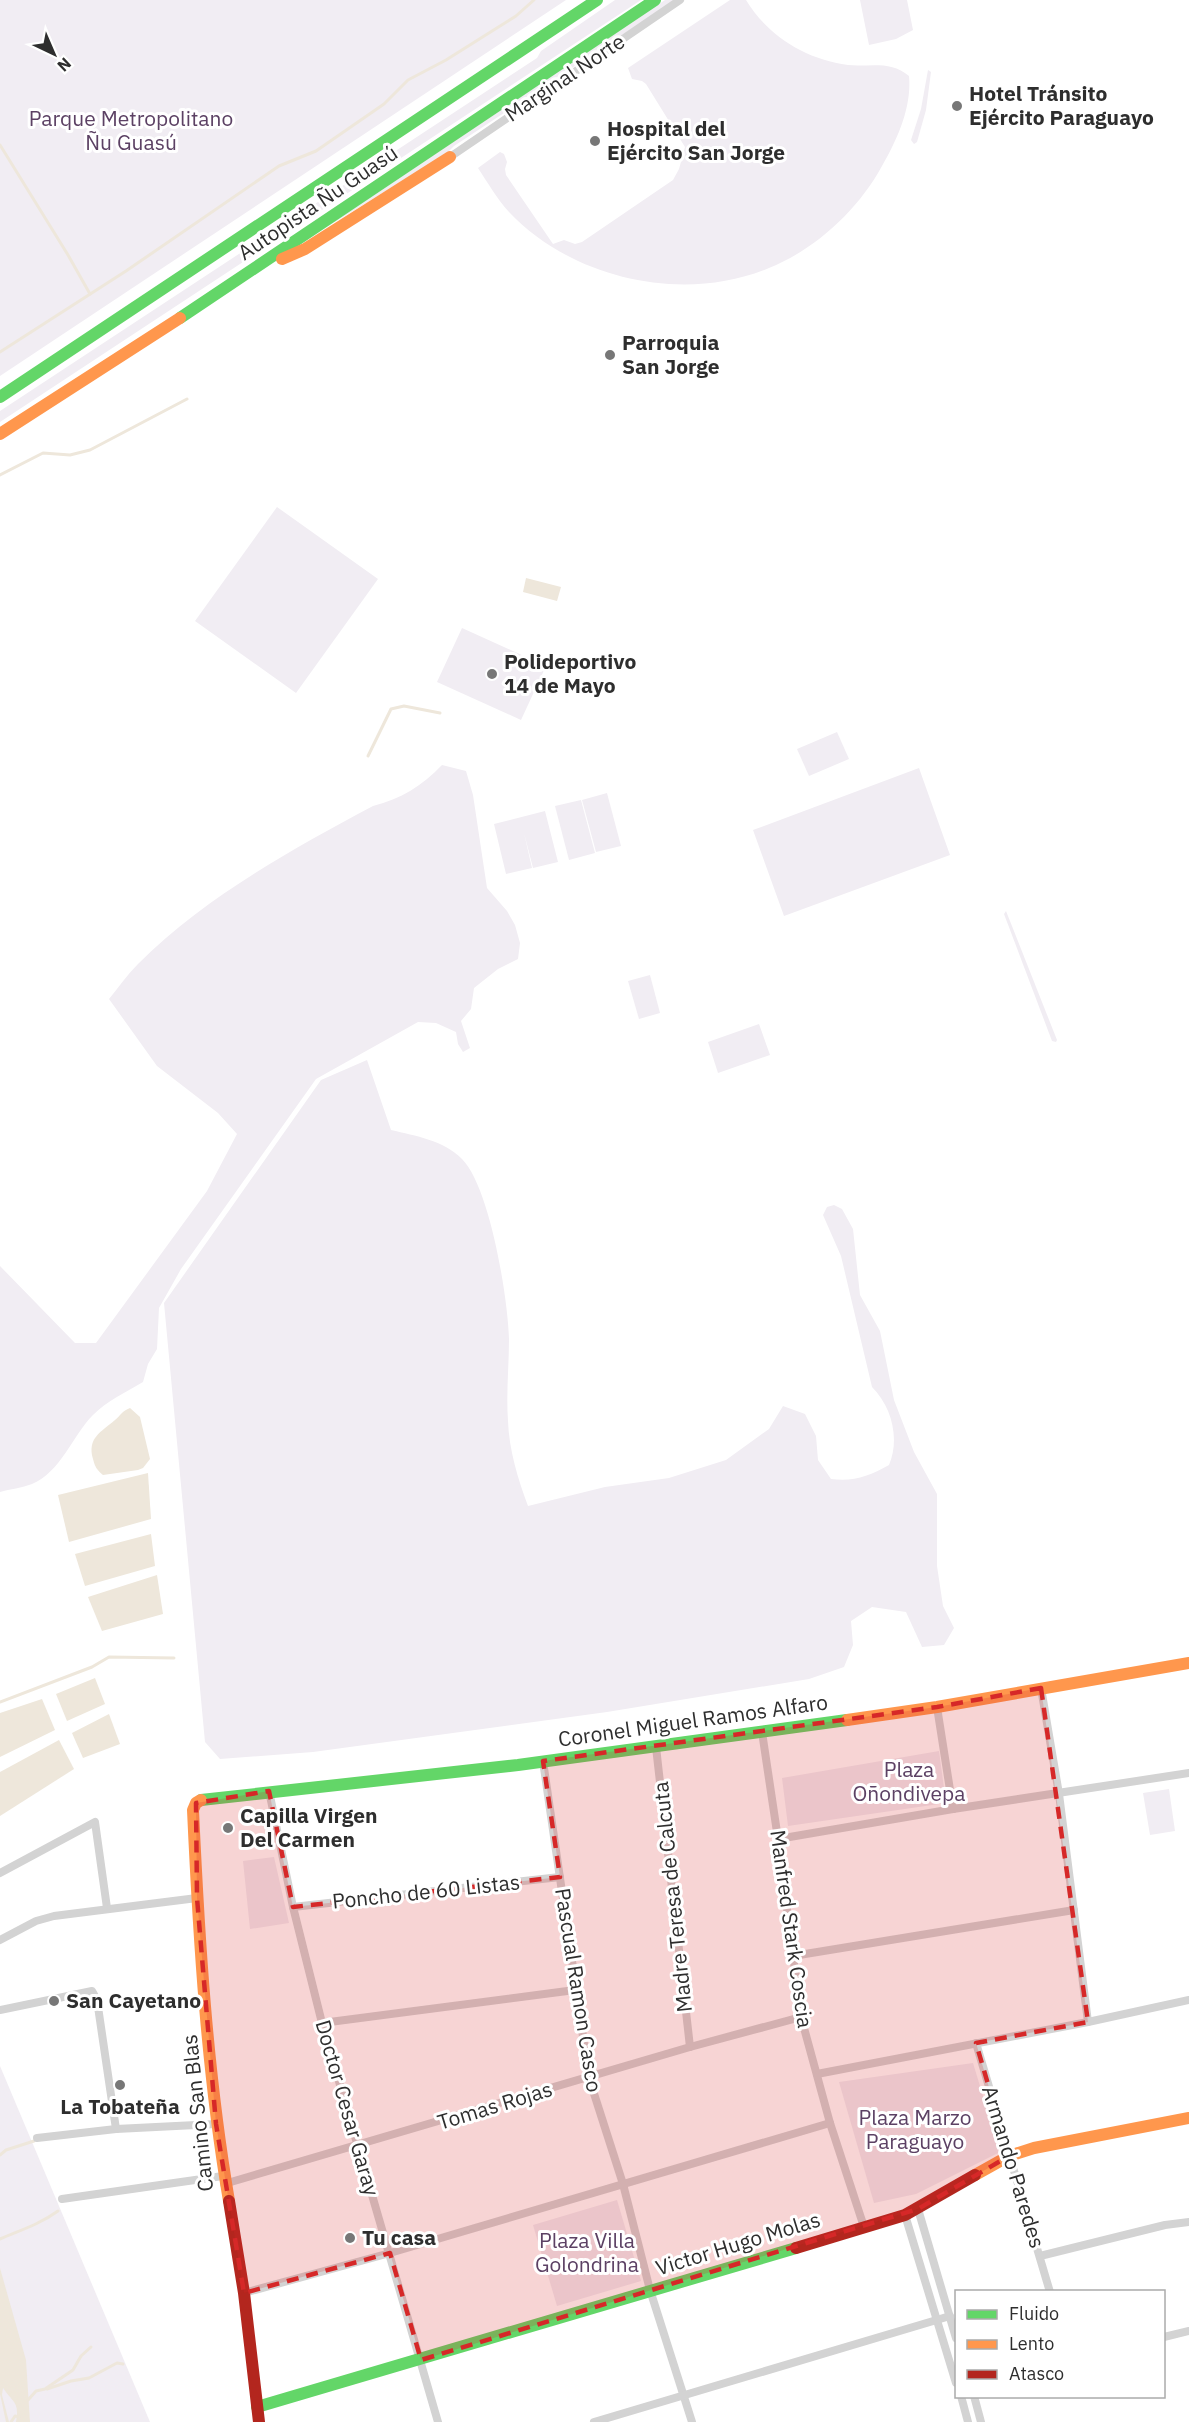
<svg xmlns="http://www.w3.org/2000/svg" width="1189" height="2422" viewBox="0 0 1189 2422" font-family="'IBM Plex Sans',sans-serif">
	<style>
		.green { fill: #f1edf3 }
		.water { fill: #eee7db }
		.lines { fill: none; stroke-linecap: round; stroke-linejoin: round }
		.stream { stroke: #eee7db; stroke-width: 3 }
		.street { stroke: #d3d3d3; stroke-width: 8 }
		.fast { stroke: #63d668; stroke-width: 12 }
		.slow { stroke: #ff974d; stroke-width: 12 }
		.jam { stroke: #b3261e; stroke-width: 12 }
		.marked { fill: #d62828; fill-opacity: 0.2; stroke: #d62828; stroke-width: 4.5; stroke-dasharray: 12 8; stroke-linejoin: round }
		.poi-dot { fill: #777; stroke: #fff; stroke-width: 2 }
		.labels { text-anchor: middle; stroke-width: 6; stroke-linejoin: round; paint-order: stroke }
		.street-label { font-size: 21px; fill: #2e2e2e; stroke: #fff }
		.poi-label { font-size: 21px; font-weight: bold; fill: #2e2e2e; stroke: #fff; text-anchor: start }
		.park-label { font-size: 21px; fill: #5c4164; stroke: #fff }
	</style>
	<rect width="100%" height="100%" fill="#fff"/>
	<g class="green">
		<polygon points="0,0 566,0 0,376"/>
		<polygon points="615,0 641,0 0,422 0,411 537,58 541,51"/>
		<polygon points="665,0 675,0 454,146 446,154 322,230"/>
		<path d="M730,0H746C768,36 805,59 848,65C870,67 891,60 909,76C912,107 897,140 882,166C858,210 816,249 769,268C684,304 572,279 509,212C497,199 488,183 478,168L500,152L504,154L507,162L505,169L506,175L553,244L564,240L575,244L582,242L673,180L679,169L685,147L646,84L642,81L632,79L628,68Z"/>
		<polygon points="860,0 907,0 913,30 896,39 869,45"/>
		<polygon points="928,70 931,72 926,110 917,142 914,144 911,140 921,109"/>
		<polygon points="277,507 378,579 296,693 195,621"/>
		<polygon points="462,628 546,666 521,720 437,682"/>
		<polygon points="837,732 849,759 809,776 797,749"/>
		<path d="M442,765L466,771L473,795L487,888L507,911L515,925L520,943L518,959L498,969L474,988L471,1009L461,1021L470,1048L463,1052L458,1044L456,1032L436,1023L418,1022L316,1079L181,1269L159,1308L157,1349L148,1364L143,1382C126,1392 107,1401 93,1415C72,1436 61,1472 32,1484C22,1488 10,1489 0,1492V1266L75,1343H96L207,1191L237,1134L218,1113L157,1066L109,999C118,988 127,975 138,964C205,897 289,851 373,806C401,799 422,786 442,765Z"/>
		<polygon points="919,768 950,855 784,916 753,830"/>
		<polygon points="607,793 621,846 596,852 582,800"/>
		<polygon points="581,800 595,853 569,860 555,806"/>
		<polygon points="545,811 558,862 533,868 524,833 532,868 506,874 494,824"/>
		<polygon points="1006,911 1057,1040 1056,1042 1052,1041 1004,914"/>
		<polygon points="650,975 660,1013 639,1019 628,981"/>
		<polygon points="759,1024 770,1055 718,1073 708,1042"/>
		<path d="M367,1060L391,1130C416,1136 443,1140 462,1159C490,1187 508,1299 509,1339C509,1366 506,1394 508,1421C509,1450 518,1479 528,1506L605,1487L669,1478L726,1460L769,1429L783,1406L805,1414L816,1436L818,1460L831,1479C854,1482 869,1476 889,1465C900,1439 892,1407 872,1387L841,1256L823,1215L827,1207L834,1205L842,1209L853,1229L860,1295L880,1331L894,1400L914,1452L937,1494V1566L943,1606L954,1628L944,1645L922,1647L906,1612L872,1607L851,1621L853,1645L844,1667L809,1679L607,1712L313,1752L220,1759L205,1742L164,1303L321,1080Z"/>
		<polygon points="939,1751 946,1803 788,1826 782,1778"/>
		<polygon points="1169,1789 1175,1831 1150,1835 1143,1793"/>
		<polygon points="274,1857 289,1923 250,1929 243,1861"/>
		<polygon points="973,2063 1000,2152 916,2194 874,2203 839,2082"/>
		<polygon points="0,2066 150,2422 0,2422"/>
		<polygon points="617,2200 641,2281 557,2306 533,2225"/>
	</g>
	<g class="water">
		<polygon points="526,578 561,587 557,601 523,592"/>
		<path d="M130,1408L140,1417L150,1459L143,1468L138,1470L103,1475C97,1470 95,1467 93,1459C87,1438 101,1432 115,1420C121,1415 122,1411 130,1408Z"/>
		<polygon points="148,1473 151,1519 69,1542 58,1495"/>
		<polygon points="151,1534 155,1566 85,1586 75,1554"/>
		<polygon points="157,1575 163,1614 102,1631 88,1597"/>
		<polygon points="95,1678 105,1704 67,1721 56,1694"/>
		<polygon points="42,1699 55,1730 0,1757 0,1713"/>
		<polygon points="109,1714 120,1744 83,1758 72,1733"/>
		<polygon points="59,1740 74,1769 0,1816 0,1772"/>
		<path d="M0,2268L26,2360L30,2422H16C20,2401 12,2402 3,2388L2,2395L9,2422H6L0,2394Z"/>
	</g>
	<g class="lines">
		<g class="stream">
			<polyline points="0,145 68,255 90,294"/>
			<polyline points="0,352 126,271 279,166 316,151 384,104 408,80 446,60 516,16 534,0"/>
			<polyline points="0,475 43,453 70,455 90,450 187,399"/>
			<polyline points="368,756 391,709 404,706 440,713"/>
			<polyline points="0,1702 92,1667 109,1657 174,1658"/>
			<polyline points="0,2155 6,2150 34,2141"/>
			<path d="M0,2239C21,2230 40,2224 58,2211"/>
			<polyline points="47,2389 71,2381 89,2378 117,2363 123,2364"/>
			<polyline points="28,2400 36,2391 45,2389 73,2370 81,2356 91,2347"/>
			<polyline points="11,2422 15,2416 19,2417"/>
		</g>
		<g class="street">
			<polyline points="450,157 680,0"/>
			<polyline points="1041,1688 1059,1794 1088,2022"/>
			<polyline points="937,1707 953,1809"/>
			<polyline points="762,1732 778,1839 801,2017 830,2123 864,2227"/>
			<polyline points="656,1747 690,2047"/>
			<polyline points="543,1761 589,2078 623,2184 650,2290 692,2422"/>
			<polyline points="269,1791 293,1907 322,2023 438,2422"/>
			<polyline points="778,1839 953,1809 1189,1773"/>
			<polyline points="0,1873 95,1822 107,1908"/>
			<polyline points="293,1907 560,1877"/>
			<polyline points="0,1940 36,1921 54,1916 197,1898"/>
			<polyline points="793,1956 1074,1910"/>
			<polyline points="0,2010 92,1991 97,2000 116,2129"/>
			<polyline points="322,2023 575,1990"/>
			<polyline points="976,2043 1050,2292"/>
			<polyline points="817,2074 1088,2022 1189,2000"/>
			<polyline points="37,2138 116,2129 216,2124"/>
			<polyline points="224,2184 690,2047 801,2017"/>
			<polyline points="62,2199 223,2176"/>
			<polyline points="918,2209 956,2338"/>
			<polyline points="905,2215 956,2383"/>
			<polyline points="1040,2256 1165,2225 1189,2222"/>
			<polyline points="244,2293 390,2253 830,2123"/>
			<polyline points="1164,2337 1189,2331"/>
			<polyline points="961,2396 968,2422"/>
			<polyline points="974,2396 981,2422"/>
			<polyline points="594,2422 950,2316"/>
		</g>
		<g class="fast">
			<polyline points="180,318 655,0"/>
			<polyline points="0,397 597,0"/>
			<polyline points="201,1800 518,1765 847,1720"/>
			<polyline points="257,2407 796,2248"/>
		</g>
		<g class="slow">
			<polyline points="282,259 305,249 450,157"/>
			<polyline points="0,434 180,318"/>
			<polyline points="847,1720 937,1707 1189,1663"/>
			<path d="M201,1800L196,1803L193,1810C199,1941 207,2072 229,2201"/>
			<polyline points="975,2175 1009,2156 1034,2148 1189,2118"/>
		</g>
		<g class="jam">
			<polyline points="229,2201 244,2293 259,2422"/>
			<polyline points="796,2248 905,2215 975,2175"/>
		</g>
	</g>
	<path class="marked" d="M1041,1688L1088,2022L976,2043L1009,2156L918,2209L421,2360L390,2253L244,2293L216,2124L197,1898L196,1803L269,1791L293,1907L560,1877L543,1761L937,1707Z"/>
	<g class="poi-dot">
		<circle cx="957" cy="106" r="6"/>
		<circle cx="595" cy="141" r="6"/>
		<circle cx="610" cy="355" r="6"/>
		<circle cx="492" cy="674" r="6"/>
		<circle cx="228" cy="1828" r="6"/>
		<circle cx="54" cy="2001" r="6"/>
		<circle cx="120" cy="2085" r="6"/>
		<circle cx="350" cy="2238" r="6"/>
	</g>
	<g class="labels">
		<g class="street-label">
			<text transform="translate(565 78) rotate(-34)" y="7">Marginal Norte</text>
			<text transform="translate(318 203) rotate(-34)" y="7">Autopista Ñu Guasú</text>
			<text transform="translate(693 1721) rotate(-8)" y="7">Coronel Miguel Ramos Alfaro</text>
			<text transform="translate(426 1892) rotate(-6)" y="7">Poncho de 60 Listas</text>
			<text transform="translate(673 1897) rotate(-96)" y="7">Madre Teresa de Calcuta</text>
			<text transform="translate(791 1929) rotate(82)" y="7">Manfred Stark Coscia</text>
			<text transform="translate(578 1990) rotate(81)" y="7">Pascual Ramon Casco</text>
			<text transform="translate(495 2106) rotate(-17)" y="7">Tomas Rojas</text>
			<text transform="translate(347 2108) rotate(74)" y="7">Doctor Cesar Garay</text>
			<text transform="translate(198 2113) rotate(-96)" y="7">Camino San Blas</text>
			<text transform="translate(1013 2167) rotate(73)" y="7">Armando Paredes</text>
			<text transform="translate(738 2244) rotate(-17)" y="7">Victor Hugo Molas</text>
		</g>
		<g class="poi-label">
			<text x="969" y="101">Hotel Tránsito<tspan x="969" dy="24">Ejército Paraguayo</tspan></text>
			<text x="607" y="136">Hospital del<tspan x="607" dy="24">Ejército San Jorge</tspan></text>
			<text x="622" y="350">Parroquia<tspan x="622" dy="24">San Jorge</tspan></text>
			<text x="504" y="669">Polideportivo<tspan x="504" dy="24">14 de Mayo</tspan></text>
			<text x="240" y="1823">Capilla Virgen<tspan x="240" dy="24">Del Carmen</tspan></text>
			<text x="66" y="2008">San Cayetano</text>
			<text x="120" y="2114" text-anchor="middle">La Tobateña</text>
			<text x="362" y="2245">Tu casa</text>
		</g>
		<g class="park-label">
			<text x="131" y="126">Parque Metropolitano<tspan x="131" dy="24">Ñu Guasú</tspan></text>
			<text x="909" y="1777">Plaza<tspan x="909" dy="24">Oñondivepa</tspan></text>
			<text x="915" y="2125">Plaza Marzo<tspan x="915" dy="24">Paraguayo</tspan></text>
			<text x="587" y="2248">Plaza Villa<tspan x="587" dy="24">Golondrina</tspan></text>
		</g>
	</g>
	<rect x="955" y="2290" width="210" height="108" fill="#ffffff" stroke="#ababab" stroke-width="1.5"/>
	<rect x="967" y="2310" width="30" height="9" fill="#63d668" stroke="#ababab" stroke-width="1.5"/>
	<text x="1009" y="2320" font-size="18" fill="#2e2e2e">Fluido</text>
	<rect x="967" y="2340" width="30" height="9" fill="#ff974d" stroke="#ababab" stroke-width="1.5"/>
	<text x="1009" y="2350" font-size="18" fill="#2e2e2e">Lento</text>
	<rect x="967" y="2370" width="30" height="9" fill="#b3261e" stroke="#ababab" stroke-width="1.5"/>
	<text x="1009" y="2380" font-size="18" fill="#2e2e2e">Atasco</text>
	<g transform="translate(54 54) rotate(136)" stroke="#ffffff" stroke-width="4.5" paint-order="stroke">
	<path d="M0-4.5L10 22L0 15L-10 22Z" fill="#2e2e2e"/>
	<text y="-9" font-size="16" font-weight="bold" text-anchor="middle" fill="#2e2e2e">N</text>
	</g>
</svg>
